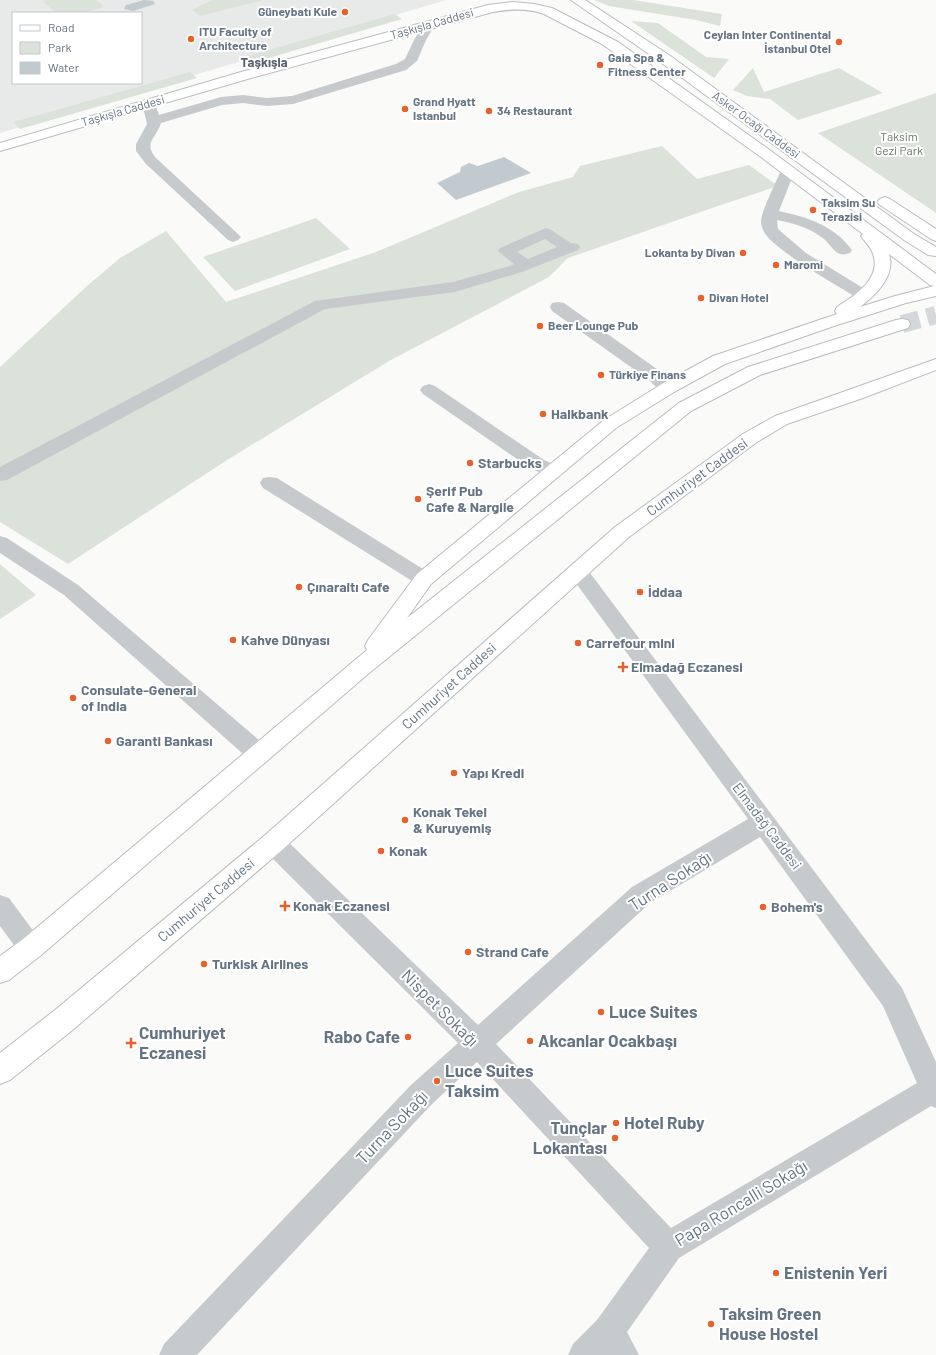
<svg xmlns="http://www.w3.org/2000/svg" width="936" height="1355" viewBox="0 0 936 1355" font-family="Barlow,sans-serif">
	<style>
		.built { fill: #e8e9e9; fill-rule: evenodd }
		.green { fill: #dbe2d9 }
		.water { fill: #c1cacf }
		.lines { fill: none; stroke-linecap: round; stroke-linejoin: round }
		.major-tunnel { stroke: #d5d8db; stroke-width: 18; stroke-dasharray: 18 8; stroke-linecap: butt }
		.major-casing { stroke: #b9bdc1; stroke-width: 2 }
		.minor { fill: #c6cacd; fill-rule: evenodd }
		.major { fill: #fff; fill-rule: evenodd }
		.poi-dot { fill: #e6622c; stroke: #fff; stroke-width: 1.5 }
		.labels { text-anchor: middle; stroke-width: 4; stroke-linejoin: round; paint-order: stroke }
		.far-poi-label { font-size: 12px; font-weight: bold; fill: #657483; stroke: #fff; text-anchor: start }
		.far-street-label { font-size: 12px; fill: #657483; stroke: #fff }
		.far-park-label { font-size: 12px; fill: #667a64; stroke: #fff }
		.far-quarter-label { font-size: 13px; font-weight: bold; fill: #57626e; stroke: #fff }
		.poi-label { font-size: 14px; font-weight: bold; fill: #657483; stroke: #fff; text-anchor: start }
		.street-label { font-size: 14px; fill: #657483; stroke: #fff }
		.near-street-label { font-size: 17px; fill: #657483; stroke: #fff }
		.near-poi-label { font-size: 17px; font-weight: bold; fill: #657483; stroke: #fff; text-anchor: start }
	</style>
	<rect width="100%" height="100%" fill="#fafaf8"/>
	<path class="built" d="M0,0H446L0,133ZM13,13H141V83H13Z"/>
	<g class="green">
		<polygon points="48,0 96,0 104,7 82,13 55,13 43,1"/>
		<polygon points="213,0 263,0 200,16 192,10"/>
		<polygon points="594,0 633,0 722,14 720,26 696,20 609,6"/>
		<polygon points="395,14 402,19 248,64 241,58"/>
		<polygon points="631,21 658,23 706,57 729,59 714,78"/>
		<polygon points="753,68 764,92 839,68 883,93 798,120 770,99 747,96 733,90"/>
		<polygon points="190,72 197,78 20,129 14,122"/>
		<polygon points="936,93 936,213 818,133"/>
		<polygon points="662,146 697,179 749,165 778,186 715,207 568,258 549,277 389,361 227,460 68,564 0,522 0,367 87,286 120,258 166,231 226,302 376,252 519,192 573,177 580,166"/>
		<polygon points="316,218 350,249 235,291 203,257"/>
		<polygon points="0,564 36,595 0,619"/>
	</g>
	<g class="water">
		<polygon points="144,0 153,1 155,4 133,11 124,9 126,5"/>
		<polygon points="504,157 531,173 456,200 437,183 460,172 461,167 469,163 478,166"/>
	</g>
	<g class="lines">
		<polyline class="major-tunnel" points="902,324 936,315"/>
		<defs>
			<g id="major">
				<polygon points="571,0 585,0 669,55 914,234 936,247 936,256 928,255 904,240 659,61"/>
				<path d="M513,2L534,4L552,8L618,42L771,151L936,274V296L906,303L834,326L725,364L674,392L616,428L431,584L407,618L679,403L748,367L896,320L902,319L908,320L910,324L908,328L760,375L691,411L368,674L40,956L9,980L0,983V956L22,940L367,650L365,646L368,640L417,574L604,420L662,384L713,356L837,314L835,311L837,307C854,296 882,279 873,254C871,247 865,242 861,236L863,234L761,157L602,44L544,14C527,8 510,9 493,12L251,78L0,151V143L241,72L488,5ZM889,254L930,285L934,286L895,296L860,307C876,295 896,276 889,254Z"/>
				<polygon points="885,197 890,199 936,229 936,241 931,239 880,205 877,202 880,199"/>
				<polygon points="936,359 936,370 863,398 787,424 757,442 629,537 282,850 75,1028 10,1080 0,1084 0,1053 55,1010 264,836 615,527 743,434 775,416"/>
			</g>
		</defs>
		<use href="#major" class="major-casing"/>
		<g class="minor">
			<path d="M429,21L433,22L435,25L426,40L417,61L406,70L293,104L267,106L243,103L222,105L161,123C156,139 143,142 156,158L238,234L241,237L238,240L233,242L228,240L146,164L136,151V144L147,124L143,107L145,104H155L159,115L221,97L243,95L267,98L292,96L396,64L405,59L414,40L425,22Z"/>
			<path d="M788,166L793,167L795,170L779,211C807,217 835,226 852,250L850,253C846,254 844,255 840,254C834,252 829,243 824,239C810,228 794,223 777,220L778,229L806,253L871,293L873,296L871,299L865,301L859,299C840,287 771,249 763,230C762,228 761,224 761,221C762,209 776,183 781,170L783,167Z"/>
			<path d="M546,228L551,230L571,243L578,244L580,247L578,250L522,272L455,292L325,309L7,480L0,481V467L315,301L453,282L510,266L514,264L498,251L500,248ZM545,239L557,247L528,259L517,252Z"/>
			<path d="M558,302L564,303L661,372L677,388L674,392C662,395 657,388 649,380L552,311L550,307L552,303Z"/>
			<polygon points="429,384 435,386 544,460 560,467 562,472 560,477 553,478 530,468 423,394 420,390 423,386"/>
			<polygon points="270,477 277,478 431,574 434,579 431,584 424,586 417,584 263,488 260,483 263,478"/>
			<polygon points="0,536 7,538 78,585 267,747 271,754 267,761 259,763 251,761 64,595 0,553"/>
			<path d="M577,563L584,565L902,988L936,1062V1108L931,1106L679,1258L627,1332L639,1355H568L573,1344L597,1320L649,1248L477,1062L431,1105L197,1355H159L164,1344L411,1085L458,1043L264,850L261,843L264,836L273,832L282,836L478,1025L632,887L748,819L570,575L567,570L570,565ZM760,837L883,1006L917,1083L671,1228L496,1044L650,903Z"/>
			<polygon points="0,895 9,898 40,940 44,948 40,956 31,960 22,956 0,926"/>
		</g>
		<use href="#major" class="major"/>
	</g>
	<g class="poi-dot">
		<circle cx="345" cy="12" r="4"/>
		<circle cx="191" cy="39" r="4"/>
		<circle cx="839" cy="42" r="4"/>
		<circle cx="600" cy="65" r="4"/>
		<circle cx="405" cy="109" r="4"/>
		<circle cx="489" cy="111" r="4"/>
		<circle cx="813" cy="210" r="4"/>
		<circle cx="743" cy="253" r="4"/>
		<circle cx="776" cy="265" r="4"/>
		<circle cx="701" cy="298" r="4"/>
		<circle cx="540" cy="326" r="4"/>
		<circle cx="601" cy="375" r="4"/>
		<circle cx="543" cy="414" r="4"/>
		<circle cx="470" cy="463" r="4"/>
		<circle cx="418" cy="499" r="4"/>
		<circle cx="299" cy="587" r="4"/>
		<circle cx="640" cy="592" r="4"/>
		<circle cx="233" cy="640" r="4"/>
		<circle cx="578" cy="643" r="4"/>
		<path d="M621 661h4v4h4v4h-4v4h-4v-4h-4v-4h4z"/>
		<circle cx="73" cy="698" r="4"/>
		<circle cx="108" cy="741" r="4"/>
		<circle cx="454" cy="773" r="4"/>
		<circle cx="405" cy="820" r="4"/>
		<circle cx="381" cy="851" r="4"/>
		<path d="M283 900h4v4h4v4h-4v4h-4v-4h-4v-4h4z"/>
		<circle cx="763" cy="907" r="4"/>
		<circle cx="468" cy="952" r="4"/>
		<circle cx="204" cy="964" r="4"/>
		<circle cx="601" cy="1012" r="4"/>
		<circle cx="408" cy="1037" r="4"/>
		<circle cx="530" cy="1041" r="4"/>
		<path d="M129 1037h4v4h4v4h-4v4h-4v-4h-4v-4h4z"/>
		<circle cx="437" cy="1081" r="4"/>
		<circle cx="616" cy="1123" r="4"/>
		<circle cx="615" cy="1138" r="4"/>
		<circle cx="776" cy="1273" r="4"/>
		<circle cx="711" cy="1324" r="4"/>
	</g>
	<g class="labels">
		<g class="far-poi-label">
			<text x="337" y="16" text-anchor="end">Güneybatı Kule</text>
			<text x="199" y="36">ITU Faculty of<tspan x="199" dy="14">Architecture</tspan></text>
			<text x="831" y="39" text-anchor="end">Ceylan Inter Continental<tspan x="831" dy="14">İstanbul Otel</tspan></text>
			<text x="608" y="62">Gaia Spa &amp;<tspan x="608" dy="14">Fitness Center</tspan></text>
			<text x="413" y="106">Grand Hyatt<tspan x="413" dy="14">Istanbul</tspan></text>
			<text x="497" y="115">34 Restaurant</text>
			<text x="821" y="207">Taksim Su<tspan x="821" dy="14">Terazisi</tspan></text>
			<text x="735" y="257" text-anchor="end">Lokanta by Divan</text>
			<text x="784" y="269">Maromi</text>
			<text x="709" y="302">Divan Hotel</text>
			<text x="548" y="330">Beer Lounge Pub</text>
			<text x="609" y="379">Türkiye Finans</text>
		</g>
		<g class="far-street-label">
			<text transform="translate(432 24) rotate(-16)" y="4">Taşkışla Caddesi</text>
			<text transform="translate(123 111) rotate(-16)" y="4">Taşkışla Caddesi</text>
			<text transform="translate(756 125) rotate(36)" y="4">Asker Ocağı Caddesi</text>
		</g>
		<g class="far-park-label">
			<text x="899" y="141">Taksim<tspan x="899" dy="14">Gezi Park</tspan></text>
		</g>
		<g class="far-quarter-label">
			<text x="264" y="67">Taşkışla</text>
		</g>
		<g class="poi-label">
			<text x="551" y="419">Halkbank</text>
			<text x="478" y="468">Starbucks</text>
			<text x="426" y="496">Şerif Pub<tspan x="426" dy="16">Cafe &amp; Nargile</tspan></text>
			<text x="307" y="592">Çınaraltı Cafe</text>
			<text x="648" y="597">İddaa</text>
			<text x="241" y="645">Kahve Dünyası</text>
			<text x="586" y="648">Carrefour mini</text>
			<text x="631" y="672">Elmadağ Eczanesi</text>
			<text x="81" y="695">Consulate-General<tspan x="81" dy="16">of India</tspan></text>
			<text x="116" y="746">Garanti Bankası</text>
			<text x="462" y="778">Yapı Kredi</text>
			<text x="413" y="817">Konak Tekel<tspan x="413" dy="16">&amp; Kuruyemiş</tspan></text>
			<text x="389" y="856">Konak</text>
			<text x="293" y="911">Konak Eczanesi</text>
			<text x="771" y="912">Bohem's</text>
			<text x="476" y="957">Strand Cafe</text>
			<text x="212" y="969">Turkisk Airlines</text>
		</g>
		<g class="street-label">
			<text transform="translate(697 477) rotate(-36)" y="5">Cumhuriyet Caddesi</text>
			<text transform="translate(449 686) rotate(-42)" y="5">Cumhuriyet Caddesi</text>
			<text transform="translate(767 826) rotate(53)" y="5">Elmadağ Caddesi</text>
			<text transform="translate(206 900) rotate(-40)" y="5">Cumhuriyet Caddesi</text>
		</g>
		<g class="near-street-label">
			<text transform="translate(670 881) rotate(-33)" y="6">Turna Sokağı</text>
			<text transform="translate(440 1008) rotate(45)" y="6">Nispet Sokağı</text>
			<text transform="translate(392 1127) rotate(-46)" y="6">Turna Sokağı</text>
			<text transform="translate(741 1203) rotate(-31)" y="6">Papa Roncalli Sokağı</text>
		</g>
		<g class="near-poi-label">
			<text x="609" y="1018">Luce Suites</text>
			<text x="139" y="1039">Cumhuriyet<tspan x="139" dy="20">Eczanesi</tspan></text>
			<text x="400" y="1043" text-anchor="end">Rabo Cafe</text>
			<text x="538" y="1047">Akcanlar Ocakbaşı</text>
			<text x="445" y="1077">Luce Suites<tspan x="445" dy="20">Taksim</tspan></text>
			<text x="624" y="1129">Hotel Ruby</text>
			<text x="607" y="1134" text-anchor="end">Tunçlar<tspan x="607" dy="20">Lokantası</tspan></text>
			<text x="784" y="1279">Enistenin Yeri</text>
			<text x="719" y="1320">Taksim Green<tspan x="719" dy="20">House Hostel</tspan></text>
		</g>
	</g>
	<rect x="12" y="12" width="130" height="72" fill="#ffffff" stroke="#c1c7cd"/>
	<rect x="20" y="25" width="20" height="6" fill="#ffffff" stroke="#c1c7cd"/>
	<text x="48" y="32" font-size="12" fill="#657483">Road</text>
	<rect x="20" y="42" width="20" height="12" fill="#dbe2d9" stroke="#c1c7cd"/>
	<text x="48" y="52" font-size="12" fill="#657483">Park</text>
	<rect x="20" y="62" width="20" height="12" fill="#c1cacf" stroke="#c1c7cd"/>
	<text x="48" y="72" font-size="12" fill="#657483">Water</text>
</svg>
